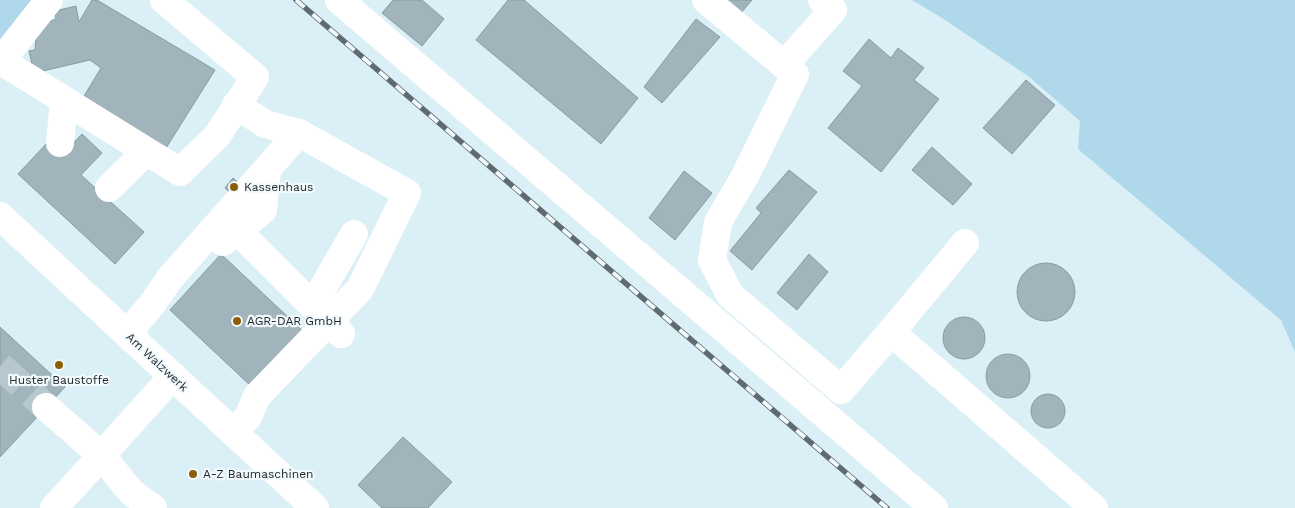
<svg xmlns="http://www.w3.org/2000/svg" width="1295" height="508" viewBox="0 0 1295 508" font-family="'Work Sans',sans-serif">
	<style>
		.green { fill: #afd9ea }
		.building { fill: #a1b4bc; stroke: #889ba2 }
		.lines { fill: none; stroke-linecap: round; stroke-linejoin: round }
		.minor-tunnel { stroke: #b6c7ce; stroke-width: 28; stroke-dasharray: 28 14; stroke-linecap: butt }
		.minor { stroke: #fff; stroke-width: 28 }
		.rail-casing { stroke: #5f6b6f; stroke-width: 5.5 }
		.rail { stroke: #f2fafd; stroke-width: 4; stroke-dasharray: 11; stroke-linecap: butt }
		.poi-dot { fill: #8d5e06; stroke: #f2fafd; stroke-width: 2 }
		.labels { text-anchor: middle; stroke-width: 4.5; stroke-linejoin: round; paint-order: stroke }
		.poi-label { font-size: 12px; fill: #22292c; stroke: #f2fafd; text-anchor: start }
		.street-label { font-size: 12px; fill: #22292c; stroke: #f2fafd }
	</style>
	<rect width="100%" height="100%" fill="#dbeff7"/>
	<g class="green">
		<polygon points="0,0 37,0 0,47"/>
		<polygon points="912,0 1295,0 1295,352 1281,320 1078,149 1080,121 1028,76 942,18"/>
	</g>
	<g class="building">
		<polygon points="92,0 97,0 215,70 166,148 84,96 101,68 90,60 34,73 29,51 35,50 36,37 44,24 56,19 55,11 76,6 79,22"/>
		<polygon points="393,0 422,0 444,19 422,46 382,13"/>
		<polygon points="508,0 524,0 638,98 601,144 476,40"/>
		<polygon points="723,0 752,0 740,14"/>
		<polygon points="696,19 720,37 662,103 644,87"/>
		<polygon points="869,39 891,58 898,48 924,68 914,80 939,99 881,172 828,128 862,86 843,71"/>
		<polygon points="1026,80 1055,105 1012,154 983,128"/>
		<polygon points="82,134 102,153 81,175 144,232 115,264 18,174 47,143 61,156"/>
		<polygon points="932,147 972,184 953,205 912,170"/>
		<polygon points="789,170 817,192 752,270 730,251 761,213 756,208"/>
		<polygon points="684,171 712,193 675,240 649,218"/>
		<polygon points="233,178 242,186 234,196 225,188"/>
		<polygon points="221,254 304,332 253,388 170,310"/>
		<polygon points="809,254 828,272 797,310 777,293"/>
		<circle cx="1046" cy="292" r="29"/>
		<circle cx="964" cy="338" r="21"/>
		<polygon points="0,327 65,387 0,457"/>
		<circle cx="1008" cy="376" r="22"/>
		<circle cx="1048" cy="411" r="17"/>
		<polygon points="403,437 452,482 428,508 382,508 358,485"/>
	</g>
	<g class="lines">
		<polyline class="minor-tunnel" points="0,366 46,407"/>
		<g class="minor">
			<polyline points="339,0 934,508"/>
			<polyline points="706,0 795,74 745,176 718,222 712,260 730,295 841,390 891,332"/>
			<polyline points="1,61 180,172 217,136 255,77 164,0"/>
			<polyline points="0,62 49,0"/>
			<polyline points="784,65 833,10 822,0"/>
			<polyline points="236,105 265,124 299,133"/>
			<polyline points="60,143 64,101"/>
			<polyline points="109,188 146,152"/>
			<polyline points="0,216 315,508"/>
			<polyline points="237,232 249,242 341,334"/>
			<polyline points="223,242 263,210 267,169"/>
			<polyline points="965,243 891,332 1094,508"/>
			<polyline points="313,305 354,234"/>
			<polyline points="127,334 153,303 170,278 299,133 407,193 360,289 257,396 248,417 233,432"/>
			<polyline points="46,407 102,456 131,492 153,508"/>
			<polyline points="54,508 173,376"/>
		</g>
		<defs>
			<polyline id="rail" points="296,0 887,508"/>
		</defs>
		<use href="#rail" class="rail-casing"/>
		<use href="#rail" class="rail"/>
	</g>
	<g class="poi-dot">
		<circle cx="234" cy="187" r="5"/>
		<circle cx="237" cy="321" r="5"/>
		<circle cx="59" cy="365" r="5"/>
		<circle cx="193" cy="474" r="5"/>
	</g>
	<g class="labels">
		<g class="poi-label">
			<text x="244" y="191">Kassenhaus</text>
			<text x="247" y="325">AGR-DAR GmbH</text>
			<text x="59" y="384" text-anchor="middle">Huster Baustoffe</text>
			<text x="203" y="478">A-Z Baumaschinen</text>
		</g>
		<g class="street-label">
			<text transform="translate(157 362) rotate(43)" y="4">Am Walzwerk</text>
		</g>
	</g>
</svg>
